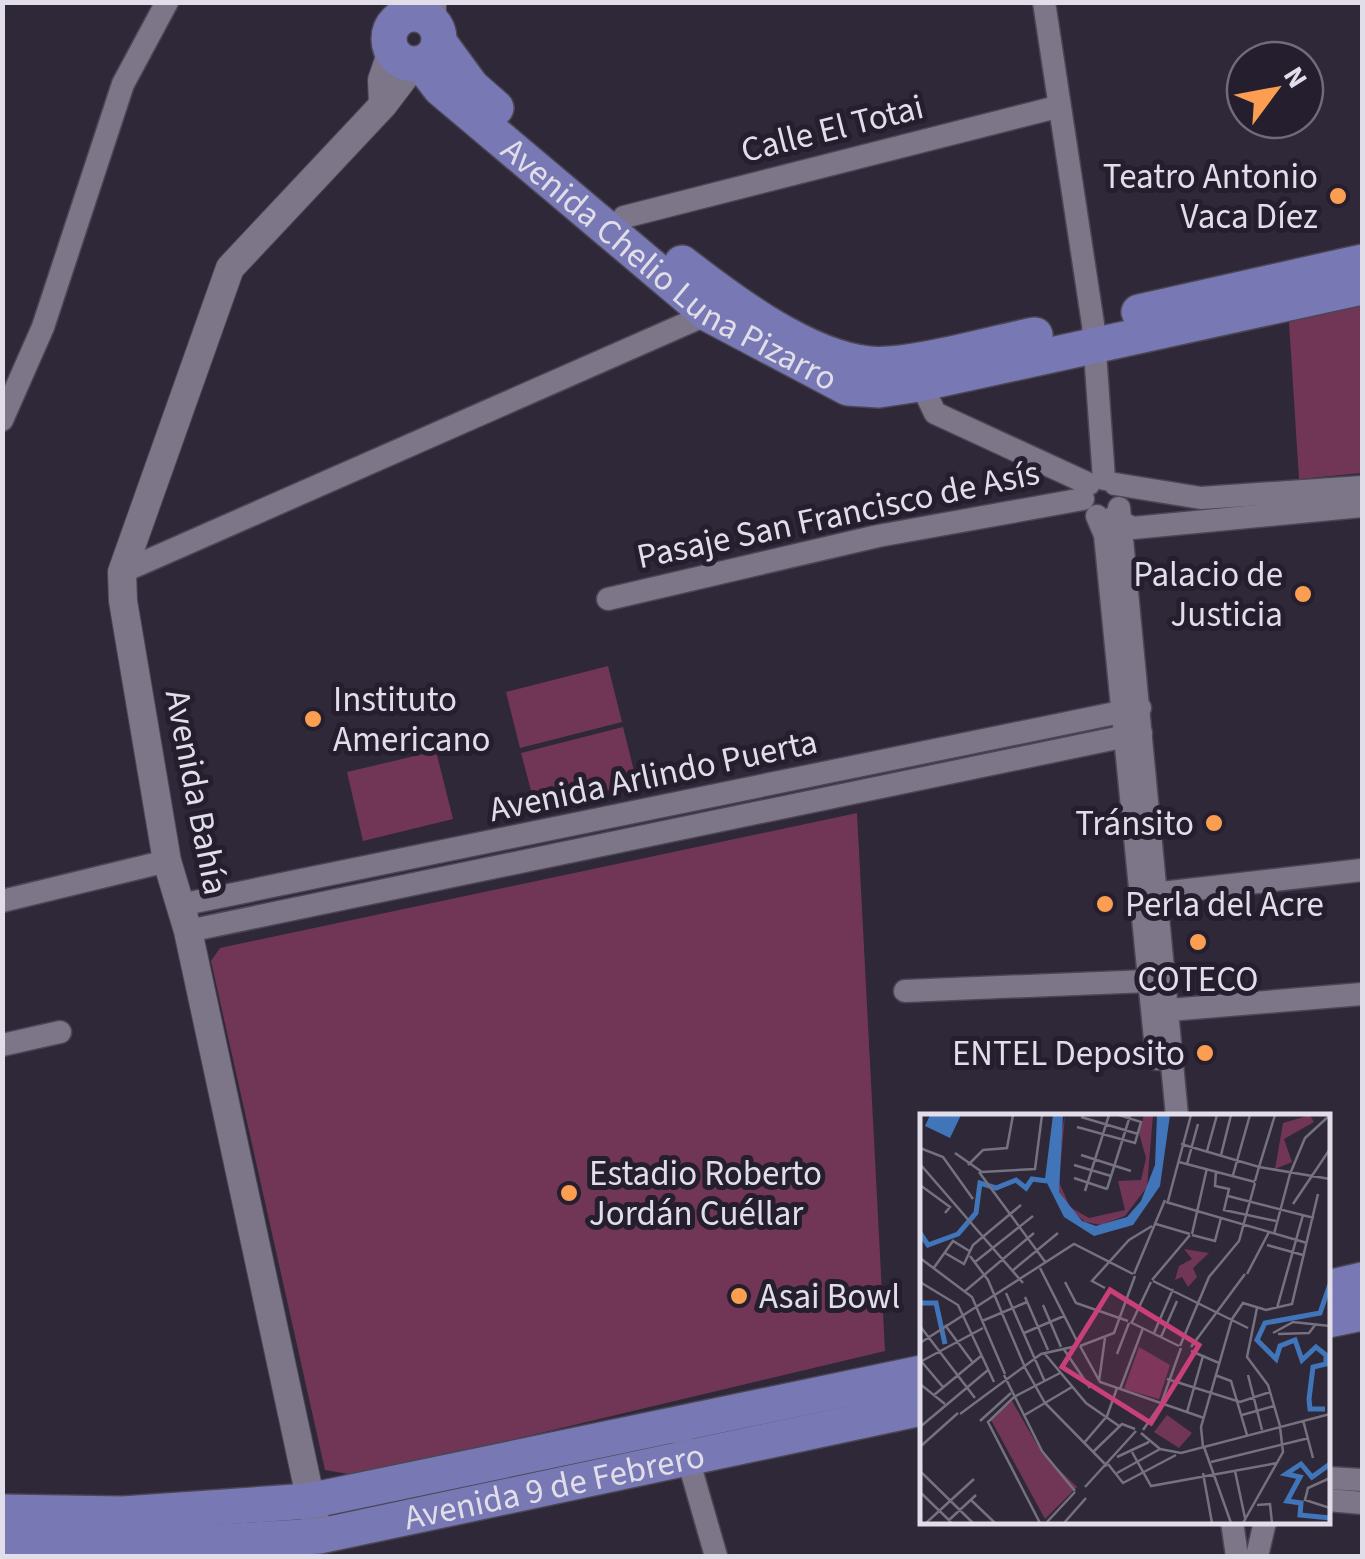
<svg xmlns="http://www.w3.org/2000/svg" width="1365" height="1559" viewBox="0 0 1365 1559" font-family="'Source Sans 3',sans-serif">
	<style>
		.green { fill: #713655 }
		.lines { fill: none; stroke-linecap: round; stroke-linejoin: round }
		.minor-casing { stroke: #4b4654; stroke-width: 25 }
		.tertiary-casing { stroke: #4b4654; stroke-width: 30 }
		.primary-casing { stroke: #4b4654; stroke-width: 38 }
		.minor { stroke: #7d7689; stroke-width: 22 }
		.tertiary { stroke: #7d7689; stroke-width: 28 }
		.primary { stroke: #7778b4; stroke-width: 35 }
		.poi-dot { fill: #fb9e51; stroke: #241e2e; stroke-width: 4 }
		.labels { text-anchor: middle; stroke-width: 10; stroke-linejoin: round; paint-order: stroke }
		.street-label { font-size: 35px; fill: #e2dee9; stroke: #241e2e }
		.poi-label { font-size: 35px; fill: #e2dee9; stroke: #241e2e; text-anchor: end }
		.inset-river { fill: none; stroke: #4075ba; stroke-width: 5 }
		.inset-road { fill: none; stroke: #76717f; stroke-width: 2.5 }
		.view { fill: #c84077; fill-opacity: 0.15; stroke: #c84077; stroke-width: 5 }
		.inset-edge { fill: none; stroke: #e2dee9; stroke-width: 5 }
	</style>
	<rect width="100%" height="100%" fill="#2e2838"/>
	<g class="green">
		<polygon points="1362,305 1362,473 1299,479 1289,322"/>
		<polygon points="608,666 622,722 520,748 506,692"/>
		<polygon points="623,727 637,783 536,809 521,753"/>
		<polygon points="436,751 453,819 363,841 347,772"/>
		<polygon points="857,813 885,1351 360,1476 325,1470 211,961 220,948"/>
	</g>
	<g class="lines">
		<defs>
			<g id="minor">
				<polyline points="1044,2 1093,324 1104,479"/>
				<polyline points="624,217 1057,107"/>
				<polyline points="917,375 935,413 1089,484"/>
				<polyline points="2,420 43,327 123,84 167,2"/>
				<polyline points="1115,484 1201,498 1362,487"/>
				<polyline points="1119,508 1177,1116"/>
				<polyline points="1097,516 1105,535 1157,1059"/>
				<polyline points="1112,518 1133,528 1362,506"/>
				<polyline points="122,572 708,314"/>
				<polyline points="608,599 878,536 1083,499"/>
				<polyline points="1144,895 1362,870"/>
				<polyline points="2,901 167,861"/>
				<polyline points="180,905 1140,708"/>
				<polyline points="188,931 1141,733"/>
				<polyline points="905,991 1148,981"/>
				<polyline points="1157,1011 1362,994"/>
				<polyline points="2,1045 60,1032"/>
				<polyline points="684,1445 716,1556"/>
				<polyline points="1328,1478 1362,1480"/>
				<polyline points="1328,1500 1362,1503"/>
				<polyline points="1232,1522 1237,1556"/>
				<polyline points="1257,1556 1265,1522"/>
			</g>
			<g id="tertiary">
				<polyline points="432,21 432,2"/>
				<polyline points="383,104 382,80 392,51"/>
				<polyline points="315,1520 188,931 167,861 123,601 122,572 230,268 383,105 414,64"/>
			</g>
			<g id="primary">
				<circle cx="414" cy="39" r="25"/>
				<polyline points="439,42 472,87 496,108"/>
				<path id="s1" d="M421,63L440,88L708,314L848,388L879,390L919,384L1362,287"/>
				<path d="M682,263C731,301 805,357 869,364C909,368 992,343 1035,335"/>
				<polyline points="1139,312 1362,262"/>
				<polyline points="1328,1288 1362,1280"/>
				<polyline points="1328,1320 1362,1313"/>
				<polyline points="2,1512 123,1514 309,1501 922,1373"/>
				<path id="s2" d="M2,1540L113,1548L320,1536L922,1408"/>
			</g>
		</defs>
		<use href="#minor" class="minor-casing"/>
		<use href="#tertiary" class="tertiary-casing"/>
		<use href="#primary" class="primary-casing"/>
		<use href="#minor" class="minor"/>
		<use href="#tertiary" class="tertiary"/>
		<use href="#primary" class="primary"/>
	</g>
	<g class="poi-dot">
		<circle cx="1338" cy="196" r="10"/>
		<circle cx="1303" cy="594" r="10"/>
		<circle cx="313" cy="719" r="10"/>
		<circle cx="1214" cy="823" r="10"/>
		<circle cx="1105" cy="904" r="10"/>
		<circle cx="1198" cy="942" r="10"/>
		<circle cx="1205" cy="1053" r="10"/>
		<circle cx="569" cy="1193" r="10"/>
		<circle cx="739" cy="1296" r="10"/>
	</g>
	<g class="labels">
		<g class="street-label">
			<text transform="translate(832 128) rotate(-14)" y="12">Calle El Totai</text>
			<text dy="12" stroke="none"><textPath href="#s1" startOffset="322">Avenida Chelio Luna Pizarro</textPath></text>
			<text transform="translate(838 514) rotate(-12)" y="12">Pasaje San Francisco de Asís</text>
			<text transform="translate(653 775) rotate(-12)" y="12">Avenida Arlindo Puerta</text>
			<text transform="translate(197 792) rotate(79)" y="12">Avenida Bahía</text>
			<text dy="12" stroke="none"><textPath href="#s2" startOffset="558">Avenida 9 de Febrero</textPath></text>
		</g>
		<g class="poi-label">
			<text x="1318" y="188">Teatro Antonio<tspan x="1318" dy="40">Vaca Díez</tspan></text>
			<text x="1283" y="586">Palacio de<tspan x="1283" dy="40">Justicia</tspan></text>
			<text x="333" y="711" text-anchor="start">Instituto<tspan x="333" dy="40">Americano</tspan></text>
			<text x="1194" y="835">Tránsito</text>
			<text x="1125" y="916" text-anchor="start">Perla del Acre</text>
			<text x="1198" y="991" text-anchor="middle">COTECO</text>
			<text x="1185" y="1065">ENTEL Deposito</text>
			<text x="589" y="1185" text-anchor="start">Estadio Roberto<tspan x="589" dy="40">Jordán Cuéllar</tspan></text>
			<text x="759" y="1308" text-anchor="start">Asai Bowl</text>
		</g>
	</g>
	<g transform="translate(920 1114)">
		<rect width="410" height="410" fill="#2e2838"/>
		<path d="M145,1L139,68L150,93L169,104L205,96L198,67L221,66L226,44L219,19L224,1H233L227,73L205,102L181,111L165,108L152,97L139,78L135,52ZM390,1L394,8L364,25L372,48L355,55L363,9ZM264,135L289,139L273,154L277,163L268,173L262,163L255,166L259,152L272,145ZM219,233L250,251L239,285L204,275ZM92,287L122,339L157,373L125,405L71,306ZM247,301L272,319L259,334L234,318Z" fill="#713655"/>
		<path d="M10,1H41L30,24L5,12ZM133,1H143L139,78L162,107L176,112L207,103L221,87L235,51L237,1H250L240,72L213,111L174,122L144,103L125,65Z" fill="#4075ba"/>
		<path class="inset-river" d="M0,119L8,131L38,120L56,99L60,69L76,74L96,66L106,74L112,65L127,67M0,189H16L25,230M405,295H390L389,285L393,253L406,250V241L396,233L382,246L375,226L360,232L356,245L337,226L345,209L400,199L410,170M410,350L392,363L381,350L366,360L380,363L367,387L381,389L380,401L410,404"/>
		<path class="inset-road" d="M161,3L218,20M157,13L215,29L221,8L199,1M261,30L339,53L355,1M0,34L23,43L53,85M287,37L297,1M35,39L62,58L115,55L122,1M161,41L211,57M301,41L311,1M259,48L335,68M0,50L103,169M267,50L278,10M48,51L63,36L87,34L93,1M154,51L191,62M296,57L295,72L309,75L304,96L356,107M59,58L126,149M370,60L385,24L410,1M313,61L330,1M154,64L187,75M335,67L339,53L410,65M0,71L30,93L25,99M187,75L210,2M165,77L189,1M308,82L394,104M248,87L271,1M246,88L387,129M373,90L410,35M236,110L270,120M272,120L287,54M354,120L370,60M272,121L295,127L301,104M347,131L383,141M25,139L44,150L53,131L101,91M50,142L68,166L104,251M0,144L52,183L85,260M55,148L113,102M120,154L158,229M13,155L33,127L51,138M92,157L138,119M214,160L245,86M327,160L349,118M232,166L270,121M233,167L328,214M0,168L38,191L74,268M145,168L156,189L208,207M185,174L172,167L209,126L232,112M44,178L114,119M86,179L125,268M105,183L128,236M123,191L141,233M337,194L327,243L348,271L360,312M357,194L383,101M62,207L107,188M210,208L259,232M212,208L231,168M25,211L53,249M0,212L55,284M104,219L144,202M234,219L253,175M353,219L373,208L410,212M358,220L389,219L395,211M241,223L257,187M0,229L154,130L213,160M160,232L180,268L284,304M160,232L194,219L215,162M260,232L289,163L319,127L335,69M271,233L325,160M143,234L170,274M271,237L299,249M125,240L166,289L199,312M197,240L209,209M1,247L23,273M0,248L63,214M104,252L125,289L187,352M84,261L122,337L155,377M295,261L311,267L327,321M328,261L342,316M247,265L320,288L350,278M179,267L185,224M0,270L25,290M200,275L223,214M14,281L61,242M267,298L283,242M40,300L121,240L157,232M322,301L354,292M103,302L152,273M383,306L393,344M60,307L91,279M0,313L68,256M223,316L241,290L261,234M221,319L240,335L261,339L410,300M164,329L187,302L197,274M1,332L38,299M283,333L281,313L312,205L323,189L346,196L372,190L398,80M284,333L311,409M173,338L202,310L215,315M212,338L231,372L357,349M197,343L229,328M291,348L389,324M188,350L203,369L256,341M0,357L53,409M315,357L325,404M197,359L240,335M283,359L292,409M410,364L388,374L385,386L410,394M165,373L216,317M0,378L32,409M51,386L75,409M337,391L350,390L352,409M29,406L56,381M127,408L155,378M6,409L54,365M120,409L68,308L94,283L140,259M144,409L166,384M323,409L363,338L360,313"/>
		<path class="view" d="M190,176L279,231L231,309L142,253Z"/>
		<rect width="410" height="410" class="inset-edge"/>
	</g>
	<rect width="1365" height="1559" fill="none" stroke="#e2dee9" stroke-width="10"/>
	<g transform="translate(1275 90) rotate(58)"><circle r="48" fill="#241e2e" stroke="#706b79" stroke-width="2.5"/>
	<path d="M0-8L18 38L0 25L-18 38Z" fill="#fb9e51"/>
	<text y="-15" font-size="28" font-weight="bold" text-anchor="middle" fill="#e2dee9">N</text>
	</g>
</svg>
